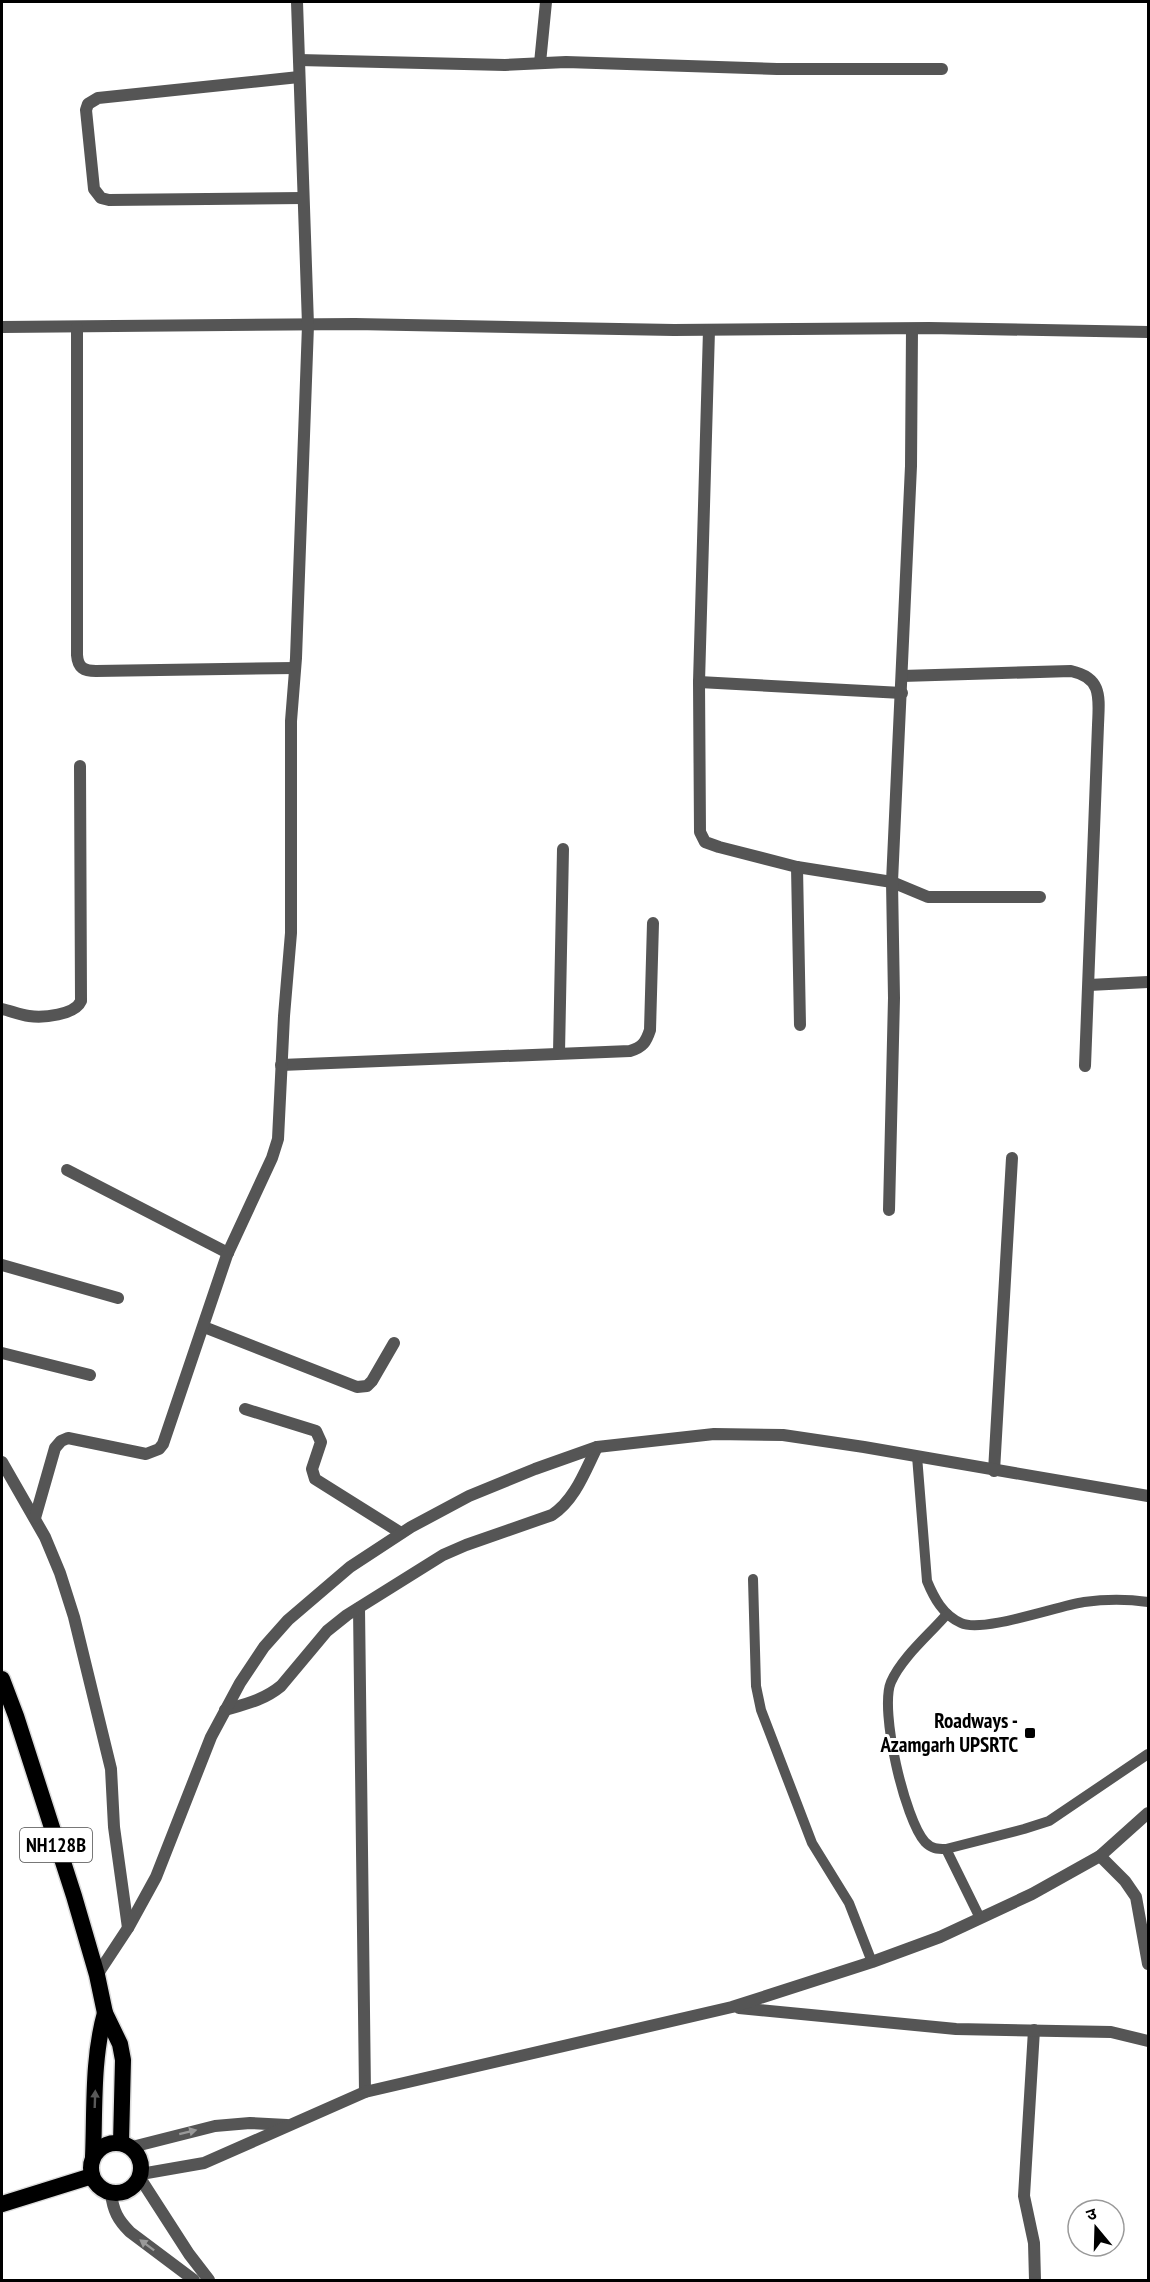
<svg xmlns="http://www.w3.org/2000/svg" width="1150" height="2282" viewBox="0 0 1150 2282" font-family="'PT Sans Narrow','Noto Sans Devanagari',sans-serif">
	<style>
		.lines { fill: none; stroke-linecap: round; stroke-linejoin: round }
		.trunk-casing { stroke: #dbdbdb; stroke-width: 19 }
		.service { stroke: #555; stroke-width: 10 }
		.minor { stroke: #555; stroke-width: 12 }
		.tertiary { stroke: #555; stroke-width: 12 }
		.trunk { stroke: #000; stroke-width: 16 }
		.oneway { fill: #595959 }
		.oneway2 { fill: #999 }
		.poi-dot { fill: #000; stroke: #fff; stroke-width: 2 }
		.labels { text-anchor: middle; stroke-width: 6; stroke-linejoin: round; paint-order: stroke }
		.shield { fill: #fff; stroke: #4c4c4c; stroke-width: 1.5 }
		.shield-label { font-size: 20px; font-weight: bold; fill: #000 }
		.poi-label { font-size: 21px; font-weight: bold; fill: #000; stroke: #fff; text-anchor: end }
	</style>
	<rect width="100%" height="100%" fill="#fff"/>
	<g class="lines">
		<defs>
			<g id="trunk">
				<polyline points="2,1679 16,1716 74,1896 97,1975 105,2013 120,2044 123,2060 121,2143"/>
				<circle cx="116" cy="2168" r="25"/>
				<path d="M93,2157C95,2110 92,2059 105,2013"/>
				<polyline points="2,2204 92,2176"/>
			</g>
		</defs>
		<use href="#trunk" class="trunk-casing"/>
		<g class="service">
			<path d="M917,1456L927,1581C934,1598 943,1615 961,1623C983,1633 1057,1606 1084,1602C1105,1599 1128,1599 1148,1602"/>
			<polyline points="753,1579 756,1686 761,1710 812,1843 849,1903 872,1962"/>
			<path d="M947,1614C929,1635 902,1657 891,1682C879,1710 905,1820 925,1842C932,1849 937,1849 946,1849L1024,1829L1049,1821L1148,1754"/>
			<polyline points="946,1849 980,1918"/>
		</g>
		<g class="minor">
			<polyline points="299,60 505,65 566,62 777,69 942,69"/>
			<polyline points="540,63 546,2"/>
			<polyline points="299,77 98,98 88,104 86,110 94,189 101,198 109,200 303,198"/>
			<polyline points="2,327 355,324 674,330 929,328 1148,332"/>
			<path d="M77,327V655C78,668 84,671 96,671L295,668"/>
			<polyline points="709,330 699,682 700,832 705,842 719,847 797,867 892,882 928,897 1040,897"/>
			<path d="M902,676L1071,671C1103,678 1099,698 1098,725L1085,1066"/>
			<polyline points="699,682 902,693"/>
			<polyline points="797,867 800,1025"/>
			<polyline points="1089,985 1148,982"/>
			<path d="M2,1009C11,1011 20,1015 29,1016C43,1018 75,1015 81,1001L80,766"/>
			<polyline points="559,1053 563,849"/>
			<path d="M281,1065L630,1051C643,1047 646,1042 650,1030L653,923"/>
			<polyline points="67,1170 228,1253"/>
			<polyline points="889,1210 894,998 892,882 911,466 912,329"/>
			<polyline points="2,1265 118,1298"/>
			<polyline points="204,1327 357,1387 367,1386 372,1381 394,1343"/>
			<polyline points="2,1353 90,1375"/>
			<polyline points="245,1409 316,1431 321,1442 312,1469 315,1479 401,1533"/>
			<polyline points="2,1462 45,1537 60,1573 74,1617 111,1769 114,1827 128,1928"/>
			<polyline points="994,1471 1012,1158"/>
			<polyline points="35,1518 55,1448 61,1441 68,1438 146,1454 159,1449 163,1444 227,1255 272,1158 278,1139 284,1016 291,933 291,721 296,658 308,325 297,2"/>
			<polyline points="359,1608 365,2092"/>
			<path d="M225,1710C246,1704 264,1700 281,1686L327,1631L347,1615L443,1555L466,1545L552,1515C575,1500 585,1471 597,1447"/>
			<polyline points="1100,1856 1125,1881 1136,1897 1148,1964"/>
			<polyline points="97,1975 128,1928 156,1877 211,1737 240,1683 264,1647 288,1620 350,1567 411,1527 469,1496 535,1469 597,1447 714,1434 783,1435 864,1447 1148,1496"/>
			<polyline points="1034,2030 1024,2196 1034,2243 1035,2280"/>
		</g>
		<g class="tertiary">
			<polyline points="739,2008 956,2029 1111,2032 1148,2041"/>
			<polyline points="132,2147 215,2126 250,2123 287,2125"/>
			<polyline points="141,2174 204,2163 365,2092 732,2007 872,1962 940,1937 1032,1894 1100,1856 1148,1813"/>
			<polyline points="140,2178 189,2254 209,2280"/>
			<path d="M111,2193C113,2211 118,2220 130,2232L194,2280"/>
		</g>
		<use href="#trunk" class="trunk"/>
	</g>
	<defs><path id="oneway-solid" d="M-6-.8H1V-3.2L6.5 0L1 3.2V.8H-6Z" transform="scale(1.5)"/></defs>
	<use class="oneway" href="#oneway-solid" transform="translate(95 2099) rotate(-88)"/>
	<g class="oneway2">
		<use href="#oneway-solid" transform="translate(188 2132) rotate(-14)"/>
		<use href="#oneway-solid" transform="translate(147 2245) rotate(-143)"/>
	</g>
	<rect class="poi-dot" x="1024" y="1727" width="12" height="12" rx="3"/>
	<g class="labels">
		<rect class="shield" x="20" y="1828" width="72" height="34" rx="4.5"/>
		<g class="shield-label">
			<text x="56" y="1852">NH128B</text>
		</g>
		<g class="poi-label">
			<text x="1018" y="1728">Roadways -<tspan x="1018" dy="24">Azamgarh UPSRTC</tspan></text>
		</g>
	</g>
	<rect width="1150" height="2282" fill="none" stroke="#000000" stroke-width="6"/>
	<g transform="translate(1096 2228) rotate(341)"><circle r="28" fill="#ffffff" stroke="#999999" stroke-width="1.5"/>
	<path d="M0-4.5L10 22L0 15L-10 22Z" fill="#000000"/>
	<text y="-9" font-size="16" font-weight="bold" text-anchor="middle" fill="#000000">उ</text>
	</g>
</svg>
